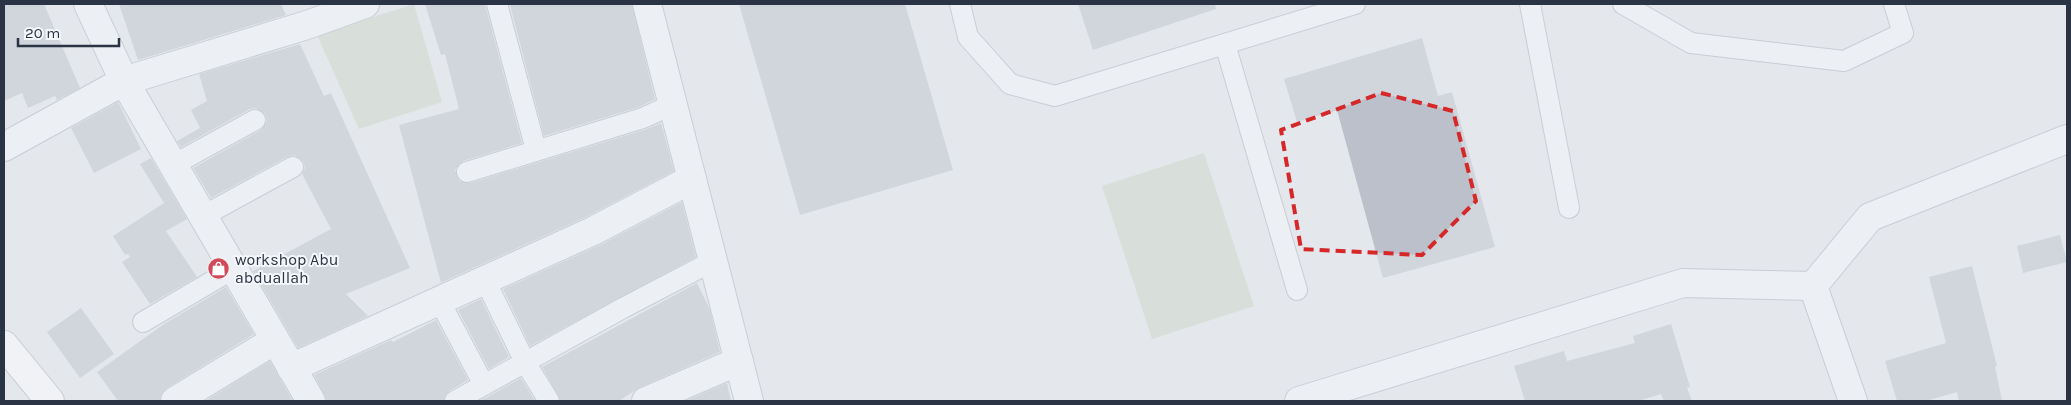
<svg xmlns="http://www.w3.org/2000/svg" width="2071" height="405" viewBox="0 0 2071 405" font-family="Karla,sans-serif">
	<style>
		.green { fill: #c9d6c5 }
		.building { fill: #bbc0ca }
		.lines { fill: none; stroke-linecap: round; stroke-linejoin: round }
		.lane-casing { stroke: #a9aeb7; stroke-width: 22 }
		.street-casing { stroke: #a9aeb7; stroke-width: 30 }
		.secondary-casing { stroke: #a9aeb7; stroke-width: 30 }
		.lane { stroke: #f7f8fa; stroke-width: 20 }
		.street { stroke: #f7f8fa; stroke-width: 28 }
		.secondary { stroke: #fff; stroke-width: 28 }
		.marked { fill: none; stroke: #d62828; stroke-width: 4; stroke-dasharray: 10 6; stroke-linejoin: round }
		.labels { text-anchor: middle; stroke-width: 4; stroke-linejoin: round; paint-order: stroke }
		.poi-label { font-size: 16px; fill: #2b3445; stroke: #f4f6f9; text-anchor: start }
	</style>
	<rect width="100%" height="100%" fill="#e4e7ec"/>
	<g class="green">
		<polygon points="414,4 442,102 359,129 317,35"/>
		<polygon points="1204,153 1254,306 1152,339 1102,186"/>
	</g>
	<g class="building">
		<polygon points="4,4 44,4 80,88 57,100 55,96 28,108 22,93 4,101"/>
		<polygon points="119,4 281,4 286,15 138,60"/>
		<polygon points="425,4 485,4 522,143 463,161 455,170 459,181 470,183 647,129 661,123 674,171 586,217 427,289 441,283 399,125 459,109 445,54 441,55"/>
		<polygon points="516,4 632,4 655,99 639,107 544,136 510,5"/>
		<polygon points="739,4 905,4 953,170 800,215"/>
		<polygon points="1078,4 1215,4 1216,9 1093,50"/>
		<polygon points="1422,38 1438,96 1452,92 1495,247 1383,278 1337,110 1297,122 1284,79"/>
		<polygon points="300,44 324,96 331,93 410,268 346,294 368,316 298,348 253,271 331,229 302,174 305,168 303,161 294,155 287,157 211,198 193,168 261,130 267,121 265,114 256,108 250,109 181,147 177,141 200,128 191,110 207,101 199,74"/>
		<polygon points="118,102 141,149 94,173 71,128"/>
		<polygon points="151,158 187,219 166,231 197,277 150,304 122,262 130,257 128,254 125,255 113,236 164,203 140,164"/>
		<polygon points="682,202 696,257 530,346 503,289 600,245"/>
		<polygon points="2060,235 2067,262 2023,273 2017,246"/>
		<polygon points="1972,266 1997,366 1995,366 2002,401 1959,401 1957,392 1926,401 1897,401 1885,361 1946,343 1929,277"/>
		<polygon points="697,283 710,310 720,352 640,387 619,401 561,401 542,367"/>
		<polygon points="226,287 254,334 167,388 162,393 159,401 118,401 97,372 164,324"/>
		<polygon points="481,299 509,357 489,369 458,310"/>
		<polygon points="81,308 114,354 80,378 47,332"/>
		<polygon points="436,320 468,380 449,391 443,401 327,401 314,375 391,340 393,342"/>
		<polygon points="1671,324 1690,387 1687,388 1692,401 1664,401 1661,394 1638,401 1525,401 1514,366 1564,351 1567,361 1635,343 1633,336"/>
		<polygon points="270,361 293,401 205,401"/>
		<polygon points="521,378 535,401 479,401 489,396"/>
		<polygon points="727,383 731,401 685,401"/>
	</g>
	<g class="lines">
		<defs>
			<g id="lane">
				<polyline points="497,4 536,150"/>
				<polyline points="960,4 968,37 1010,84 1055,96 1355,4"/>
				<polyline points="1530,4 1569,208"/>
				<polyline points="1623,4 1691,43 1844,61 1903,33 1894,4"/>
				<polyline points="1225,44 1297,290"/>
				<polyline points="173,165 255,120"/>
				<polyline points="467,172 643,118 673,104"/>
				<polyline points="203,216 293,167"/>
				<polyline points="485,280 525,362 549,401"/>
				<polyline points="439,300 484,385"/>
				<polyline points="143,322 233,269"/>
				<polyline points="455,401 623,308 713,261"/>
			</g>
			<g id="street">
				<polyline points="88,4 124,81 311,401"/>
				<polyline points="647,4 749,401"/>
				<polyline points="4,147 124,81 307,25 365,4"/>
				<polyline points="1813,286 1853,401"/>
				<polyline points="291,368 593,231 692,179"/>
				<polyline points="175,401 275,340"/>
				<polyline points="646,401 739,361"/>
				<polyline points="1299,401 1683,283 1813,286 1870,217 2067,139"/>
			</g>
			<polyline id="secondary" points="4,345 50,401"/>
		</defs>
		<use href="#lane" class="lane-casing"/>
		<use href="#street" class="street-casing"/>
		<use href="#secondary" class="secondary-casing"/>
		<use href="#lane" class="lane"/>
		<use href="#street" class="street"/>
		<use href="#secondary" class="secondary"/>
	</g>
	<path d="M0 0H2071V405H0ZM1381,93L1453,111L1476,201L1422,255L1301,249L1281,130Z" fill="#e4e7ec" fill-opacity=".55" fill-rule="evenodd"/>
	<path class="marked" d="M1381,93L1453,111L1476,201L1422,255L1301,249L1281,130Z"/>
	<defs>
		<symbol id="shop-disc" viewBox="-11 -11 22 22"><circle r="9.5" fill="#d1495b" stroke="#f4f6f9"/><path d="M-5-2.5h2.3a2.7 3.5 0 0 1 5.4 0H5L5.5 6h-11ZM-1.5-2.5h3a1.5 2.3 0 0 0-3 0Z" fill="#fff"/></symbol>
	</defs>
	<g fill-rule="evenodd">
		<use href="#shop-disc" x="206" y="256" width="25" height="25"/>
	</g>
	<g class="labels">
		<g class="poi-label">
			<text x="235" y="265">workshop Abu<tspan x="235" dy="18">abduallah</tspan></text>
		</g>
	</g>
	<rect width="2071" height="405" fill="none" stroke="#2b3445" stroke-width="10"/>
	<path d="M18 38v8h101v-8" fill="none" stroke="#2b3445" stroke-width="2.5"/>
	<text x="25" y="38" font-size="15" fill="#2b3445" stroke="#f4f6f9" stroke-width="4" paint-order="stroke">20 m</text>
</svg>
